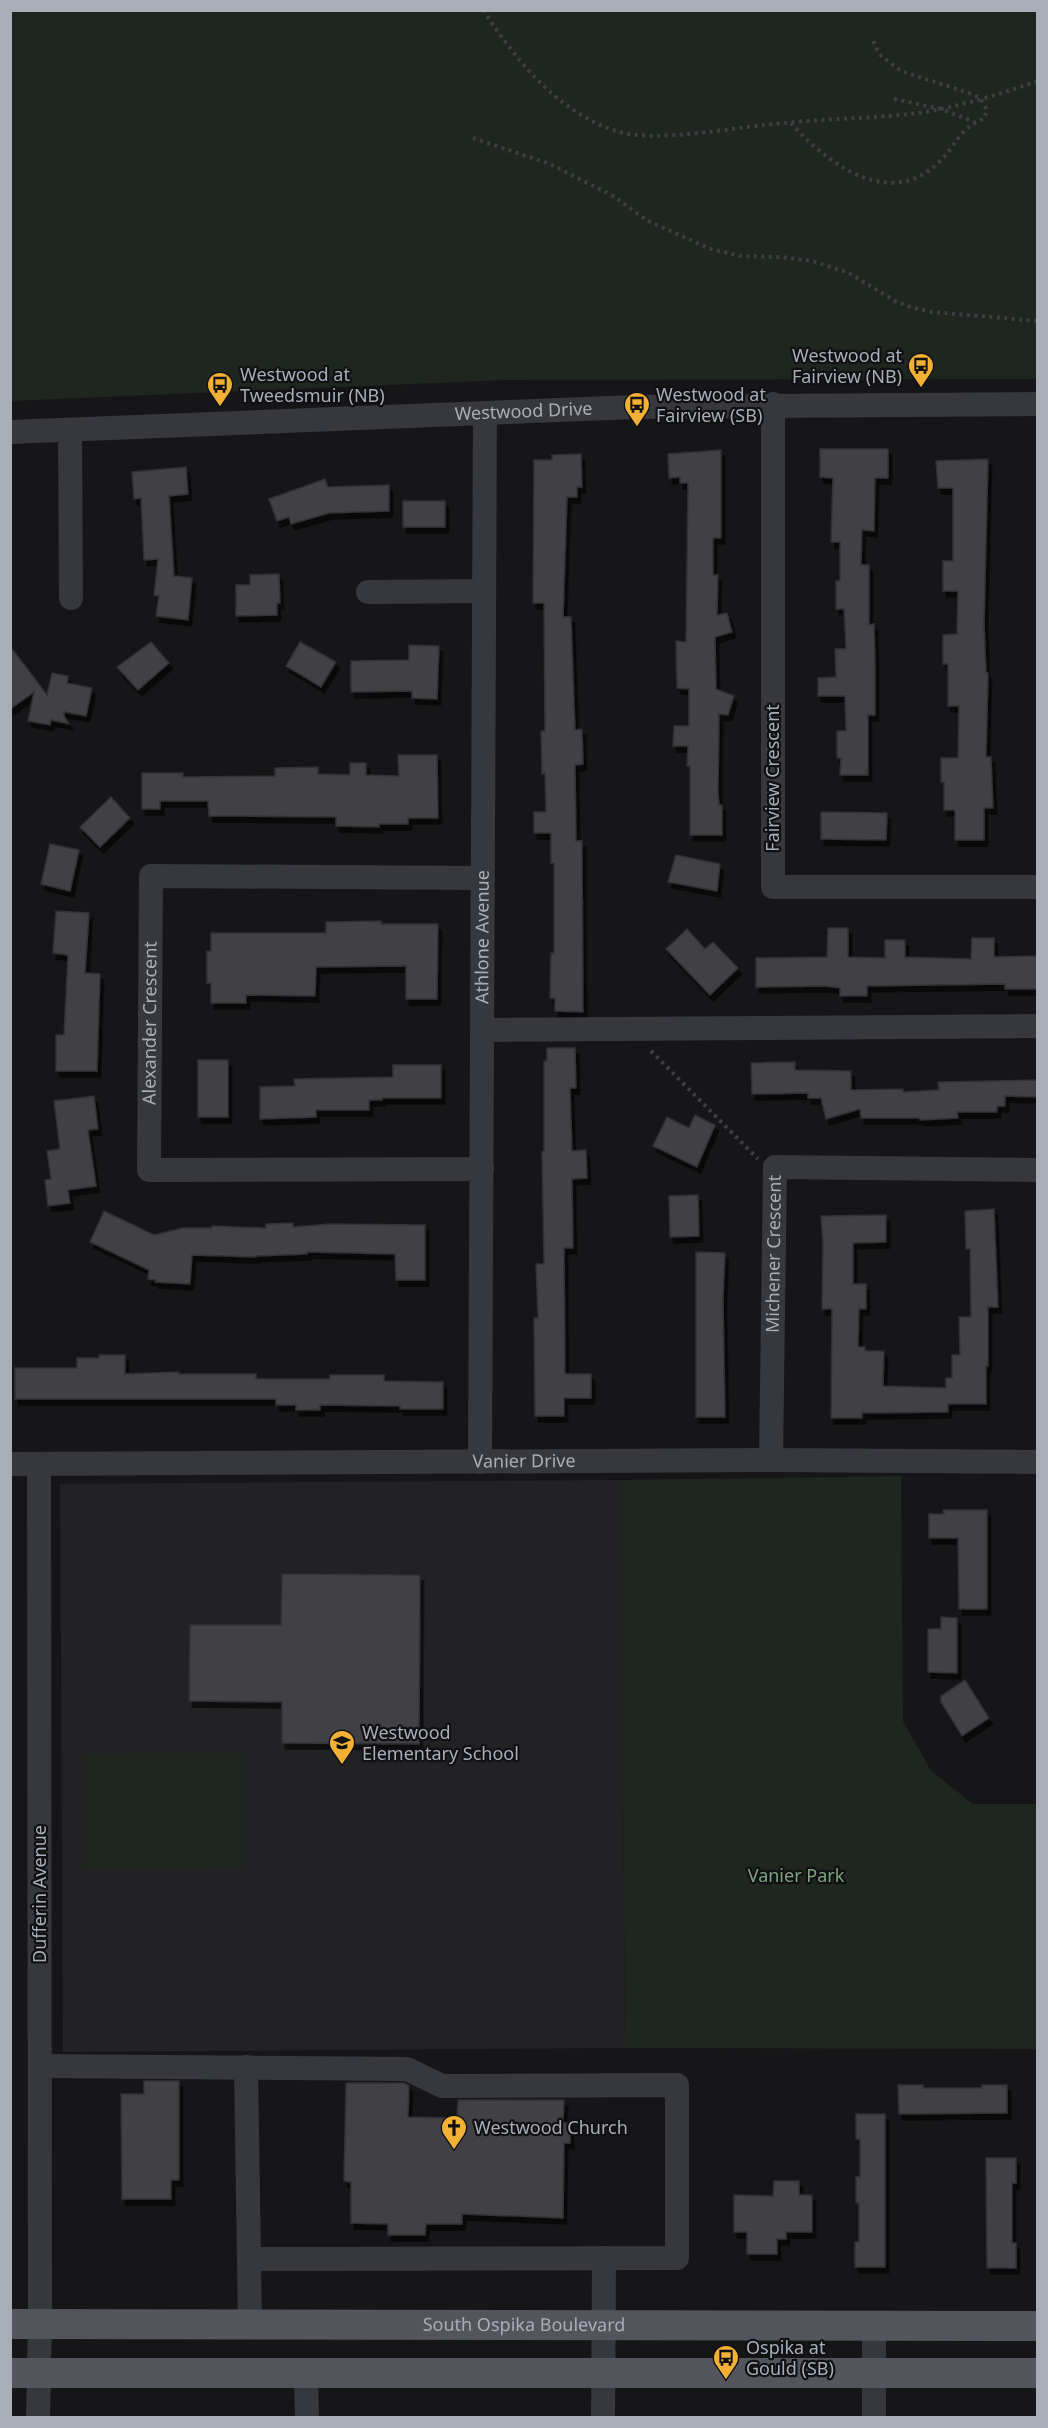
<svg xmlns="http://www.w3.org/2000/svg" width="1048" height="2428" viewBox="0 0 1048 2428" font-family="'Noto Sans',sans-serif">
	<style>
		.built { fill: #222225 }
		.green { fill: #1e261f }
		.building { fill: #404145; stroke: #303034; stroke-width: 1.5; filter: url(#shadow) }
		.lines { fill: none; stroke-linecap: round; stroke-linejoin: round }
		.path { stroke: #3d3f44; stroke-width: 4; stroke-dasharray: 3 4.5; stroke-linecap: butt }
		.minor { stroke: #37383d; stroke-width: 24 }
		.major { stroke: #53555c; stroke-width: 30 }
		.labels { text-anchor: middle; stroke-width: 4.5; stroke-linejoin: round; paint-order: stroke }
		.poi-label { font-size: 18px; fill: #a8adb8; stroke: #111113; text-anchor: start }
		.street-label { font-size: 18px; fill: #a8adb8; stroke: #111113 }
		.park-label { font-size: 18px; fill: #7fa381; stroke: #111113 }
	</style>
	<defs>
		<filter id="shadow"><feDropShadow dx="3.5" dy="6" stdDeviation="0" flood-color="#0009"/></filter>
	</defs>
	<rect width="100%" height="100%" fill="#161618"/>
	<polygon class="built" points="621,1480 625,2048 63,2052 60,1484"/>
	<g class="green">
		<polygon points="10,11 1037,11 1037,379 506,380 11,401"/>
		<polygon points="901,1476 903,1721 931,1771 973,1804 1037,1804 1037,2049 625,2048 621,1480"/>
		<polygon points="243,1753 243,1869 87,1870 87,1754"/>
	</g>
	<g class="building">
		<polygon points="820,449 888,449 888,478 875,478 874,531 862,530 861,565 869,565 869,625 874,624 875,664 875,715 868,715 868,775 840,775 841,758 837,758 837,731 846,731 845,696 818,696 818,678 836,677 835,649 846,649 844,609 836,609 836,581 840,581 840,542 831,542 833,478 820,477"/>
		<polygon points="721,450 721,538 713,538 713,575 718,575 717,615 727,613 732,632 715,637 716,689 734,696 728,715 719,714 718,793 719,805 722,805 722,835 690,835 690,766 687,766 688,746 673,746 674,726 689,726 689,689 677,688 676,641 686,642 688,483 680,483 680,477 669,478 668,454"/>
		<polygon points="581,454 582,487 577,487 577,497 567,497 563,617 571,617 575,730 582,729 583,764 575,765 576,841 582,841 583,1012 555,1011 555,998 550,998 551,953 554,954 554,863 551,863 551,833 534,833 534,812 546,812 545,773 542,774 541,731 545,731 544,603 533,603 534,460 552,460 552,455"/>
		<polygon points="988,459 984,624 986,673 988,673 986,757 991,757 993,808 984,808 984,840 955,840 955,810 944,810 944,782 941,782 941,758 958,758 959,706 948,706 948,664 943,664 943,635 957,634 958,591 943,591 943,561 953,561 953,488 938,488 936,461"/>
		<polygon points="186,467 188,494 169,496 174,576 192,578 188,620 156,616 159,596 154,595 158,559 144,560 141,498 134,499 132,472"/>
		<polygon points="325,479 328,487 389,485 389,511 329,513 291,524 289,517 277,521 269,499"/>
		<rect x="403" y="501" width="42" height="26"/>
		<polygon points="279,574 280,603 277,603 277,615 236,616 236,585 250,585 250,575"/>
		<polygon points="151,642 169,663 138,690 117,667"/>
		<polygon points="300,642 336,662 321,687 286,666"/>
		<polygon points="409,645 439,646 437,699 412,698 412,691 351,692 351,661 409,660"/>
		<polygon points="10,646 47,695 52,673 68,676 67,683 92,688 86,716 64,712 64,716 69,724 51,720 50,725 28,721 34,692 10,709"/>
		<polygon points="398,755 437,755 438,818 408,818 408,824 379,824 379,827 336,826 336,817 209,816 208,801 160,801 160,809 142,809 142,773 183,773 183,777 275,776 275,768 318,767 318,774 350,775 350,763 366,763 366,775 399,776"/>
		<polygon points="111,797 130,818 100,847 80,827"/>
		<polygon points="821,812 887,813 886,840 821,839"/>
		<polygon points="50,844 79,850 70,891 41,884"/>
		<polygon points="676,855 720,864 717,891 668,882"/>
		<polygon points="56,911 89,913 85,973 100,974 97,1071 56,1071 56,1035 64,1035 68,955 53,953"/>
		<polygon points="381,921 381,924 438,924 437,999 406,999 406,966 316,967 315,996 246,995 246,1003 211,1003 211,983 207,983 207,951 211,951 211,933 326,933 326,922"/>
		<polygon points="828,928 848,928 848,957 885,958 885,940 905,940 905,957 971,959 972,938 994,938 994,957 1038,956 1038,989 1005,989 1005,984 867,986 867,996 840,996 840,988 826,986 756,987 756,958 827,957"/>
		<polygon points="687,929 705,949 713,942 738,968 710,995 666,949"/>
		<polygon points="547,1048 575,1048 576,1088 570,1088 572,1151 586,1150 587,1178 572,1179 573,1248 564,1248 565,1374 591,1374 591,1398 564,1398 564,1416 535,1416 534,1318 538,1318 536,1264 544,1264 542,1152 544,1151 544,1061 547,1061"/>
		<rect x="198" y="1060" width="30" height="57"/>
		<polygon points="795,1062 795,1070 851,1071 851,1090 903,1089 903,1092 939,1090 938,1082 1038,1080 1038,1097 1005,1096 1005,1106 997,1106 997,1112 957,1112 958,1118 920,1120 920,1118 861,1118 860,1109 826,1119 821,1098 808,1098 808,1093 752,1094 751,1063"/>
		<polygon points="393,1065 441,1065 441,1098 382,1098 382,1100 369,1100 369,1110 316,1110 316,1117 260,1119 260,1087 295,1086 294,1079 393,1077"/>
		<polygon points="94,1096 98,1129 88,1130 96,1186 68,1190 70,1203 48,1206 45,1180 51,1179 47,1151 60,1149 54,1101"/>
		<polygon points="695,1115 715,1125 697,1167 653,1146 667,1117 689,1128"/>
		<polygon points="698,1195 699,1236 670,1237 669,1196"/>
		<polygon points="994,1209 998,1307 988,1307 988,1366 986,1366 986,1404 948,1404 948,1412 862,1413 862,1418 831,1418 832,1309 822,1309 823,1243 821,1216 886,1215 886,1242 853,1243 853,1284 866,1284 866,1309 859,1309 858,1347 865,1347 865,1351 884,1351 883,1386 946,1388 946,1378 952,1378 952,1355 960,1355 959,1317 971,1317 970,1249 966,1249 965,1211"/>
		<polygon points="104,1211 154,1235 183,1228 212,1228 212,1226 266,1228 266,1224 293,1223 293,1227 331,1224 425,1225 425,1280 396,1280 395,1254 307,1252 307,1254 256,1256 256,1257 192,1255 190,1284 155,1282 156,1280 148,1279 149,1270 90,1242"/>
		<polygon points="696,1252 725,1253 723,1299 725,1417 696,1417"/>
		<polygon points="99,1355 125,1355 125,1374 179,1372 179,1374 256,1374 256,1379 330,1379 330,1375 384,1375 384,1381 443,1382 443,1409 400,1409 400,1406 320,1405 320,1410 296,1410 296,1405 276,1405 276,1399 15,1399 15,1368 77,1368 77,1358 99,1358"/>
		<polygon points="943,1510 987,1510 987,1609 959,1609 958,1538 929,1538 929,1514 944,1514"/>
		<polygon points="282,1574 420,1575 419,1744 282,1743 282,1702 189,1701 190,1625 281,1625"/>
		<polygon points="941,1617 957,1618 957,1673 928,1672 928,1629 941,1629"/>
		<polygon points="965,1680 989,1718 962,1736 941,1702 941,1696"/>
		<polygon points="144,2081 179,2081 179,2180 171,2180 171,2199 122,2199 121,2094 144,2094"/>
		<polygon points="346,2083 404,2083 409,2086 408,2117 457,2118 458,2100 564,2100 563,2123 570,2123 570,2143 564,2143 563,2218 462,2214 462,2224 426,2224 425,2235 388,2235 388,2224 351,2223 351,2182 344,2181"/>
		<polygon points="898,2085 923,2085 923,2088 982,2088 982,2085 1007,2085 1007,2113 899,2114"/>
		<polygon points="856,2114 885,2114 885,2267 855,2267 855,2242 859,2242 859,2203 856,2203 856,2177 860,2177 860,2139 856,2139"/>
		<polygon points="986,2158 1016,2158 1016,2183 1012,2183 1012,2243 1016,2243 1016,2268 987,2268"/>
		<polygon points="774,2181 799,2181 799,2195 812,2195 812,2232 786,2232 786,2239 777,2239 777,2254 747,2254 747,2232 734,2232 734,2195 773,2196"/>
	</g>
	<g class="lines">
		<g class="path">
			<path d="M483,10C516,60 559,115 620,132C655,142 726,129 765,125C813,119 862,119 910,114C953,109 997,95 1038,81"/>
			<polyline points="894,99 941,109 975,122"/>
			<path d="M791,123C826,163 890,211 939,162C956,146 960,127 984,119L987,110L980,98L972,94L901,71L879,54L872,38"/>
			<polyline points="473,138 550,164 613,196 648,221 711,249 740,256 781,257 812,261 849,273 895,301 913,308 932,312 1038,321"/>
			<polyline points="651,1051 758,1159"/>
		</g>
		<g class="minor">
			<polyline points="773,404 773,887 1038,887"/>
			<polyline points="70,430 71,598"/>
			<path id="s1" d="M10,432L634,407L1038,404"/>
			<polyline points="368,592 484,591"/>
			<polyline points="483,1030 1038,1026"/>
			<path id="s2" d="M482,1169L149,1170L151,876L483,878"/>
			<path id="s3" d="M771,1460L775,1167L1038,1170"/>
			<path id="s4" d="M480,1462L485,413"/>
			<path id="s5" d="M10,1464L771,1460L1038,1462"/>
			<polyline points="40,2066 407,2069 442,2086 677,2085 677,2258 249,2259"/>
			<polyline points="246,2067 250,2325"/>
			<polyline points="874,2326 874,2418"/>
			<polyline points="306,2373 307,2418"/>
			<polyline points="38,2418 40,2324 39,1464"/>
			<polyline points="603,2418 604,2258"/>
		</g>
		<g class="major">
			<path id="s6" d="M10,2324L1038,2326"/>
			<polyline points="10,2373 1038,2373"/>
		</g>
	</g>
	<defs>
		<symbol id="bus-pin" viewBox="-11 -11 22 30"><path d="M0 17L-7.5 6A9.5 9.5 0 1 1 7.5 6Z" fill="#f2b134" stroke="#111113"/><path d="M-5-6H5V4H4V6H2V4H-2V6H-4V4H-5ZM-3.5-4V0h7V-4ZM-3.5 1.2v1.5H-2V1.2ZM2 1.2v1.5H3.5V1.2Z" fill="#111"/></symbol>
		<symbol id="school-pin" viewBox="-11 -11 22 30"><path d="M0 17L-7.5 6A9.5 9.5 0 1 1 7.5 6Z" fill="#f2b134" stroke="#111113"/><path d="M0-5L7-2L0 1L-7-2ZM-4 1L0 2.5L4 1V4Q0 6-4 4Z" fill="#111"/></symbol>
		<symbol id="church-pin" viewBox="-11 -11 22 30"><path d="M0 17L-7.5 6A9.5 9.5 0 1 1 7.5 6Z" fill="#f2b134" stroke="#111113"/><path d="M-1.2-6h2.4v3.5h3.3v2.4h-3.3V6h-2.4V-.1h-3.3v-2.4h3.3Z" fill="#111"/></symbol>
	</defs>
	<g fill-rule="evenodd">
		<use href="#bus-pin" x="906" y="351" width="30" height="40"/>
		<use href="#bus-pin" x="205" y="370" width="30" height="40"/>
		<use href="#bus-pin" x="622" y="390" width="30" height="40"/>
		<use href="#school-pin" x="327" y="1728" width="30" height="40"/>
		<use href="#church-pin" x="439" y="2113" width="30" height="40"/>
		<use href="#bus-pin" x="711" y="2343" width="30" height="40"/>
	</g>
	<g class="labels">
		<g class="poi-label">
			<text x="902" y="362" text-anchor="end">Westwood at<tspan x="902" dy="21">Fairview (NB)</tspan></text>
			<text x="240" y="381">Westwood at<tspan x="240" dy="21">Tweedsmuir (NB)</tspan></text>
			<text x="656" y="401">Westwood at<tspan x="656" dy="21">Fairview (SB)</tspan></text>
			<text x="362" y="1739">Westwood<tspan x="362" dy="21">Elementary School</tspan></text>
			<text x="474" y="2134">Westwood Church</text>
			<text x="746" y="2354">Ospika at<tspan x="746" dy="21">Gould (SB)</tspan></text>
		</g>
		<g class="street-label">
			<text dy="6" stroke="none"><textPath href="#s1" startOffset="514">Westwood Drive</textPath></text>
			<text transform="translate(773 778) rotate(-90)" y="6">Fairview Crescent</text>
			<text dy="6" stroke="none"><textPath href="#s4" startOffset="525">Athlone Avenue</textPath></text>
			<text dy="6" stroke="none"><textPath href="#s2" startOffset="480">Alexander Crescent</textPath></text>
			<text dy="6" stroke="none"><textPath href="#s3" startOffset="206">Michener Crescent</textPath></text>
			<text dy="6" stroke="none"><textPath href="#s5" startOffset="514">Vanier Drive</textPath></text>
			<text transform="translate(40 1894) rotate(-90)" y="6">Dufferin Avenue</text>
			<text dy="6" stroke="none"><textPath href="#s6" startOffset="514">South Ospika Boulevard</textPath></text>
		</g>
		<g class="park-label">
			<text x="796" y="1882">Vanier Park</text>
		</g>
	</g>
	<rect width="1048" height="2428" fill="none" stroke="#a8adb8" stroke-width="24"/>
</svg>
